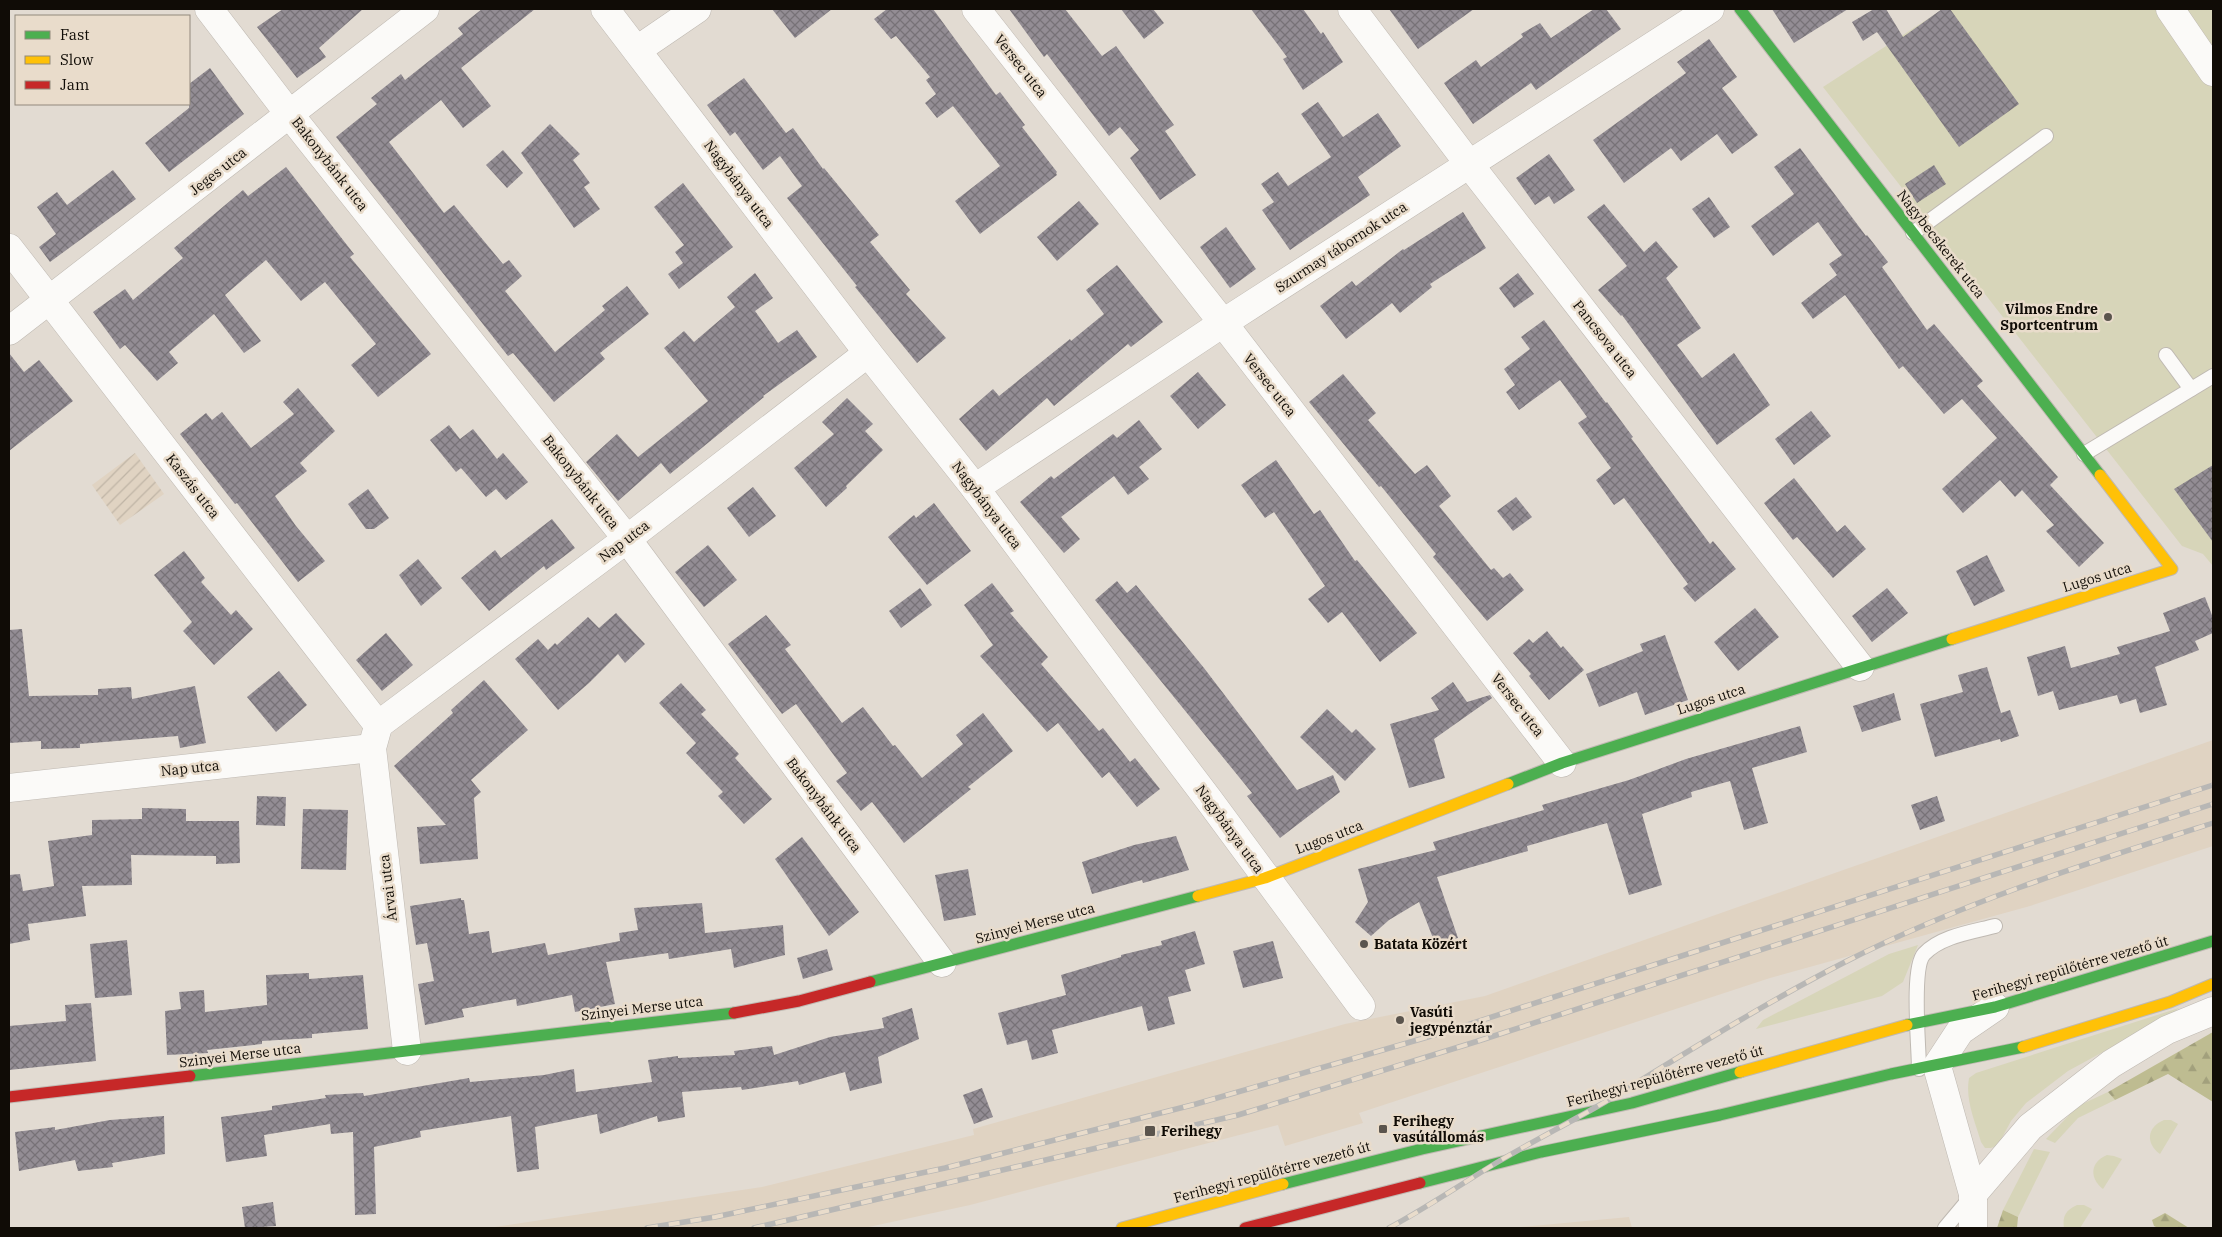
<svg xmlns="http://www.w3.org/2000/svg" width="2222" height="1237" viewBox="0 0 2222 1237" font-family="'IBM Plex Serif',serif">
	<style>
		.built { fill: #e0d3c2 }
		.industrial { fill: url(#industrial-furrows) }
		.green { fill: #d7d5b9 }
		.forest { fill: url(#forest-firs) }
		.building { fill: url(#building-cross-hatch) }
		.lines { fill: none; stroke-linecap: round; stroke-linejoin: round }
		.lane-casing { stroke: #bfb9b2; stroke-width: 16 }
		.street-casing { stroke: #bfb9b2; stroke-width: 29 }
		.fast-casing { stroke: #bfb9b2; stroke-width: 13 }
		.slow-casing { stroke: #bfb9b2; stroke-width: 13 }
		.jam-casing { stroke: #bfb9b2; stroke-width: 13 }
		.lane { stroke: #fbfaf8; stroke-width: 14 }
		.street { stroke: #fbfaf8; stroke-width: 28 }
		.fast { stroke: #4caf50; stroke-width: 11 }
		.slow { stroke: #ffc107; stroke-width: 11 }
		.jam { stroke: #c62828; stroke-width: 11 }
		.rail-casing { stroke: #b8b7b5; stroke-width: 5.5 }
		.rail { stroke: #e9dccb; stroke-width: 4; stroke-dasharray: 11; stroke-linecap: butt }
		.poi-dot { fill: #5a544d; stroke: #e9dccb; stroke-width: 2 }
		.labels { text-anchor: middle; stroke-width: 5; stroke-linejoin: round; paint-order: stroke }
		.street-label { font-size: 14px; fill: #100c06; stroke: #e9dccb }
		.poi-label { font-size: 14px; font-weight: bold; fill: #100c06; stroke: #e9dccb; text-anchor: start }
	</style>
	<defs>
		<pattern id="industrial-furrows" width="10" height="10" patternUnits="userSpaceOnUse" patternTransform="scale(1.25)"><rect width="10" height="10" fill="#e0d3c2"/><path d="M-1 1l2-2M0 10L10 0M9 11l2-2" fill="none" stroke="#bfb4a5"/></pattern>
		<pattern id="forest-firs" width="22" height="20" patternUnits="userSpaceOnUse" patternTransform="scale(1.25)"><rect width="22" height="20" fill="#bebc91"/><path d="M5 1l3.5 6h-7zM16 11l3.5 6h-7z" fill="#a2a07c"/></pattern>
		<pattern id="building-cross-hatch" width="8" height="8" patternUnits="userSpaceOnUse" patternTransform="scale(1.25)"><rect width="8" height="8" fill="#938d94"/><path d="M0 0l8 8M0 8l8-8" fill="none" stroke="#777277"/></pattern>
	</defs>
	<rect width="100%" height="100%" fill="#e2dbd2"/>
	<g class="built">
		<polygon points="2213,740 2213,846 2030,906 1770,978 1359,1113 1363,1123 1285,1146 1278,1125 970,1205 864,1228 488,1228 762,1187 974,1135 973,1129 1345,1024 1485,996"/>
		<polygon points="1629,1217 1632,1228 1509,1228"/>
	</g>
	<polygon class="industrial" points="135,453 164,494 120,525 92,485"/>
	<g class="green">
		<polygon points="1943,9 2213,9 2213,566 2203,554 2182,546 1823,87"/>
		<polygon points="1918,945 1903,982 1882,996 1756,1029 1763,1020 1889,954"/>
		<path d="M2179,1008L2169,1016L2068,1071L2026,1103L2011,1121L1998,1145L1991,1148H1985L1981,1142C1975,1121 1965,1100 1969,1078L1976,1073Z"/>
		<polygon points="2108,1092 2115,1100 2078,1118 2055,1143 2046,1139 2078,1106"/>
		<path d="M2164,1120H2171L2178,1124L2160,1154C2145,1143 2147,1127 2164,1120Z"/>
		<polygon points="2034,1149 2050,1152 2018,1217 2003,1210"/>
		<path d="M2107,1155L2114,1156L2122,1159L2103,1189C2089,1178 2090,1162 2107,1155Z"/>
		<path d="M2077,1205H2084L2092,1209L2080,1228H2064C2062,1216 2066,1210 2077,1205Z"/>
	</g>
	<g class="forest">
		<polygon points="2213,1032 2213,1102 2168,1074 2115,1100 2108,1092"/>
		<polygon points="2003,1210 2018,1217 2017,1228 1997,1228"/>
		<polygon points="2165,1213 2189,1228 2158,1228 2154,1226 2152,1220"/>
	</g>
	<g class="building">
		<polygon points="283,9 363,9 319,48 326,57 297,78 257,27"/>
		<polygon points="482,9 535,9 461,68 491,106 463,128 441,100 389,142 444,213 454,205 503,264 509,260 522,276 505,291 555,352 605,310 602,306 627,286 649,314 600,353 605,359 554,402 513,353 508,356 336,137 377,104 371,98 401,74 405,80 463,34 458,28"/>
		<polygon points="772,9 832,9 795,38"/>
		<polygon points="887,9 933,9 996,95 1000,92 1025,125 1022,127 1057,172 1056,173 1057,175 980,234 955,201 1000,166 953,106 937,118 925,103 936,94 926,80 930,77 896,36 891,39 874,19"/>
		<polygon points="1009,9 1065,9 1102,56 1116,46 1174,125 1165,131 1196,175 1160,200 1130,158 1139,150 1120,127 1109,136 1047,54 1044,57"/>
		<polygon points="1121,9 1153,9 1164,23 1144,39"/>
		<polygon points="1251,9 1303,9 1321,34 1323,32 1343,62 1303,90 1283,59 1287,57"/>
		<polygon points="1389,9 1474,9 1418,49"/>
		<polygon points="1594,9 1606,9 1621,29 1536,90 1531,83 1473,124 1444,83 1476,60 1481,67 1523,37 1521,34 1540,23 1551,38"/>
		<polygon points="1772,9 1848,9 1794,43"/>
		<polygon points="1874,9 1886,9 1903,37 1942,9 1950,9 2019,104 1959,147 1877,32 1863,41 1852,22"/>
		<polygon points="1709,39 1737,77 1722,88 1758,135 1732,154 1717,134 1681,161 1671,148 1624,183 1593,140 1686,73 1677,62"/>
		<polygon points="210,68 244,114 169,172 145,143 189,108 189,84"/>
		<polygon points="744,78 786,133 793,128 823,169 824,168 879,235 870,242 910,290 906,294 946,338 917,363 855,287 857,286 787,198 802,186 780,156 763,170 735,132 730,136 707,105"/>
		<polygon points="1318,102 1343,137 1378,113 1401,146 1358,177 1370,195 1290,250 1262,210 1274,202 1261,184 1278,172 1288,186 1331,157 1301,114"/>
		<polygon points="550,124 580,154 573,160 590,183 584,187 600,209 574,228 521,153"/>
		<polygon points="1800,148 1866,236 1867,235 1888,262 1882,267 1927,330 1934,324 1983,381 1977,386 2058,477 2050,485 2104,543 2079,567 2046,531 2054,525 2022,490 2015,497 2000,480 1963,513 1942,489 1997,438 1962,399 1944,414 1903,366 1899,369 1845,295 1813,319 1801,303 1837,275 1829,264 1842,255 1818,222 1773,256 1751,226 1794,194 1774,167"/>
		<polygon points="503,150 523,173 507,188 486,165"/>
		<polygon points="1549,154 1575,190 1554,204 1549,196 1535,205 1516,178"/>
		<polygon points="1934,165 1946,184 1917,203 1905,184"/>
		<polygon points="286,167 354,254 350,257 431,354 378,397 351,365 376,344 325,282 301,301 266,260 225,295 261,341 244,353 214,314 169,352 178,363 157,381 125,345 120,349 93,312 125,289 133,300 183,258 174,248 243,190 248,196"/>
		<polygon points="113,170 136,199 50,262 39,247 56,234 37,207 57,192 67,205"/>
		<polygon points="683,183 733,247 679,289 668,274 683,263 675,252 684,245 654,207"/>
		<polygon points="1709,197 1730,227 1714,238 1692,209"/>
		<polygon points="1079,201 1099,224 1057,261 1037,237"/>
		<polygon points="1604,204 1644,252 1656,241 1678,267 1666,278 1701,328 1677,345 1702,378 1734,353 1770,405 1717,445 1622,315 1621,316 1598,290 1627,266 1587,217"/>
		<polygon points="1463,212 1486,248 1430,284 1432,287 1400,313 1392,303 1346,339 1320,306 1352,281 1356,286 1403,249 1404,250"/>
		<polygon points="1226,227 1256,269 1230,288 1200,247"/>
		<polygon points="1117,265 1163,322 1131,347 1128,344 1054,406 1047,398 986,451 959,419 993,389 999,396 1070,339 1071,341 1104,314 1086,290"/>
		<polygon points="755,273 773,298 755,311 778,343 797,330 817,357 763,396 764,397 670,474 661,463 618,501 586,462 617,434 638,457 708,401 664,348 684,331 694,342 735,307 727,297"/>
		<polygon points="1518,273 1534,294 1514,308 1499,288"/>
		<polygon points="1544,320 1606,403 1607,402 1633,437 1631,438 1710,544 1713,541 1736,569 1695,602 1683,588 1688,584 1624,498 1614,505 1596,480 1611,468 1578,423 1587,417 1560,380 1519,410 1506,392 1515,385 1504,369 1530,349 1521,337"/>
		<polygon points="9,353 24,372 39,360 73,401 9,451"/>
		<polygon points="1198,372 1226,405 1198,429 1170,396"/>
		<polygon points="1343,374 1376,413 1368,420 1415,474 1427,465 1451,496 1439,506 1491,570 1494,568 1503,578 1510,573 1524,590 1487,621 1433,557 1436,554 1381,486 1379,487 1309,402"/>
		<polygon points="298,388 335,431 300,463 307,471 275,496 296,526 325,561 298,582 237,503 235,504 180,434 206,413 212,420 222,412 251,448 294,414 283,402"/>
		<polygon points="847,398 873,424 865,431 883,450 846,486 847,488 826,507 794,468 834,434 822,422"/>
		<polygon points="1811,411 1831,436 1794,465 1775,439"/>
		<polygon points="1139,420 1162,449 1139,467 1149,479 1128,495 1114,476 1061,517 1080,539 1064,553 1020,502 1051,476 1054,479 1113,434 1117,438"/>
		<polygon points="449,425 460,439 473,429 497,459 503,453 528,482 506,500 496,489 486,497 461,468 456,472 430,440"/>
		<polygon points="1276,460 1314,514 1320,510 1355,561 1357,560 1417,633 1380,662 1342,612 1328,623 1308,599 1325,586 1274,512 1265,518 1241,485"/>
		<polygon points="2213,465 2213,542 2174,489"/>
		<polygon points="1794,478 1837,532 1845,525 1866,549 1833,578 1797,537 1793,540 1764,503"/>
		<polygon points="753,487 776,516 749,537 727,508"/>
		<polygon points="368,489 389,518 374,529 366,529 348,504"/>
		<polygon points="1516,497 1532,517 1513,531 1497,511"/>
		<polygon points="934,503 971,551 927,585 888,537 914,515 916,518"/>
		<polygon points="552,519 575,548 546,570 544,566 489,611 461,578 495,550 501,558"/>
		<polygon points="708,545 737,580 704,607 675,572"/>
		<polygon points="184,551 205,578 201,582 231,615 236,610 253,629 214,665 183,631 192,622 154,575"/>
		<polygon points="1987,555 2005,591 1974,606 1956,571"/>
		<polygon points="418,559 442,588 421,606 399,575"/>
		<polygon points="1117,581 1127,593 1136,585 1204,668 1297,790 1333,775 1340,792 1280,838 1247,796 1252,793 1095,600"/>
		<polygon points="992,583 1014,611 1010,613 1048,657 1041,664 1099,731 1103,728 1130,762 1135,758 1160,789 1137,807 1109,772 1102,778 1058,723 1047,732 980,656 993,645 964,605"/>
		<polygon points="920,588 932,605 901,628 889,611"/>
		<polygon points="1887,588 1908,613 1872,642 1852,616"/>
		<polygon points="2205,597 2213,618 2213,633 2195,641 2199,650 2155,667 2167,705 2140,713 2136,699 2120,704 2117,695 2059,710 2053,691 2038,696 2027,657 2065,646 2071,668 2120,654 2117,647 2170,631 2163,613"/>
		<polygon points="1755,608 1779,637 1738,671 1714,642"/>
		<polygon points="616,613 645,644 625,663 618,654 589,683 558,710 515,659 538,639 548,650 555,643 557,645 588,617 599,628"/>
		<polygon points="766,615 791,645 785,649 842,723 863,707 893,746 895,745 922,778 963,744 956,735 983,713 1013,751 968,787 971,789 904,843 872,802 861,811 836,781 847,773 796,704 782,714 728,644"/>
		<polygon points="22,629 29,696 98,695 98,689 131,687 132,699 195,686 206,743 180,748 178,736 80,744 80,748 41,749 41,741 9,743 9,630"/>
		<polygon points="1547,631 1561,648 1563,646 1584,670 1549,700 1529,676 1531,674 1513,653 1529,639 1533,643"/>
		<polygon points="386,633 413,665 382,691 356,660"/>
		<polygon points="1665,635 1688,700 1645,715 1637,692 1599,707 1586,674 1643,651 1640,644"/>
		<polygon points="1987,667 2001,713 2010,710 2019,736 2001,742 2000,739 1935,757 1920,704 1963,692 1958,675"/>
		<polygon points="279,671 307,705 276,732 247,697"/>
		<polygon points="484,680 528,730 471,780 481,792 474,798 478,859 420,864 417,827 446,825 394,766 453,713 451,710"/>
		<polygon points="1453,682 1467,702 1490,695 1492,698 1434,739 1445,778 1409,788 1390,724 1439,710 1431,698"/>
		<polygon points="681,683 706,710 701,714 739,754 735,758 772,799 744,824 718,796 723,792 686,753 696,743 659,703"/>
		<polygon points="1894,693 1901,720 1862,732 1853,706"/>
		<polygon points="1327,709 1352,733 1356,729 1376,749 1345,781 1300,737"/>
		<polygon points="1800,726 1807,752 1752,768 1768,823 1744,830 1730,781 1691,792 1692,797 1642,814 1662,885 1629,895 1607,823 1527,846 1528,851 1437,877 1458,938 1436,946 1419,902 1389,920 1371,936 1355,922 1368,902 1358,869 1436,850 1433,842 1544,810 1542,805 1629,780 1686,759"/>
		<polygon points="257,796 286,797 285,826 256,825"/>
		<polygon points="1937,796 1945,821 1920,830 1911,805"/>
		<polygon points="142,808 186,809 186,821 239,821 240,863 216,864 216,856 131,855 132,885 82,886 86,916 28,924 30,940 9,944 9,875 20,874 23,891 54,886 48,841 92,835 92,820 142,819"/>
		<polygon points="303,809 348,810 346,870 301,869"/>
		<polygon points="1176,836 1189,870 1143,883 1142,880 1092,894 1082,862 1134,845"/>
		<polygon points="802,837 859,912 829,936 775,859"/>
		<polygon points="968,869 976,915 944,921 935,875"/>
		<polygon points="461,898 461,900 464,900 469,934 489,931 492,953 545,943 548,955 620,941 619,933 638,930 634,908 702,903 705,933 783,925 785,955 734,968 731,949 669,959 668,953 606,962 615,1004 575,1012 572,995 517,1006 516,999 462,1009 464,1017 425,1025 418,984 434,981 427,943 416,945 410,906"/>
		<polygon points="1195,931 1205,964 1185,970 1191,991 1168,997 1175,1024 1148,1031 1142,1006 1052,1030 1058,1053 1032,1060 1027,1040 1007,1045 998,1013 1066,995 1061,975 1121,957 1121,955 1162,945 1161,941"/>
		<polygon points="127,940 132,995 95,998 90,944"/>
		<polygon points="1273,941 1283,978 1243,988 1233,951"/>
		<polygon points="827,949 833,970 803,979 797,958"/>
		<polygon points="309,973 309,979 363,975 368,1029 312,1034 312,1038 262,1041 262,1044 207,1050 208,1053 167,1055 165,1011 181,1009 179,992 204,990 205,1012 267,1005 266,975"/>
		<polygon points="91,1003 96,1061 9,1070 9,1026 66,1021 65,1005"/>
		<polygon points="912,1008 919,1039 878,1057 882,1083 850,1091 845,1072 799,1085 798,1081 742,1090 741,1087 682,1092 685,1117 658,1122 657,1116 600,1134 597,1114 535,1127 539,1169 517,1172 511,1116 420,1131 421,1137 374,1147 376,1214 355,1215 353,1132 331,1134 330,1124 264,1135 267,1156 226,1162 221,1117 272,1110 272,1106 326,1098 325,1095 363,1093 364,1096 469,1078 470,1082 544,1075 574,1069 576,1092 652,1082 648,1060 678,1056 678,1058 735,1055 734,1051 772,1046 774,1055 830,1037 884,1028 882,1018"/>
		<polygon points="982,1088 993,1117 974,1124 963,1095"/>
		<polygon points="164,1116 165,1154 112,1163 113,1167 78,1171 75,1160 19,1171 15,1132 55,1127 55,1130 110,1120"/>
		<polygon points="273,1202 276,1226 245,1228 242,1207"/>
	</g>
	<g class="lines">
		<defs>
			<g id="lane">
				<polyline points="1913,233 2046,136"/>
				<polyline points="2166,355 2191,389"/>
				<polyline points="2084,454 2213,376"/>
				<path d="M1919,1069C1919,1047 1911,968 1924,954C1941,936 1972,932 1995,926"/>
				<polyline points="1945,1228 1971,1197"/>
			</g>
			<g id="street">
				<polyline points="209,9 290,115 627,539 942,963"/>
				<polyline points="605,9 868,353 975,488 1146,717 1209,800 1361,1006"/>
				<polyline points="976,9 1223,323 1562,763"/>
				<polyline points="1352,9 1469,164 1860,667"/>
				<polyline points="2170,9 2213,72"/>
				<polyline points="637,50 697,9"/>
				<polyline points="9,248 378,725"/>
				<polyline points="9,331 425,9"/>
				<polyline points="975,488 1223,323 1710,9"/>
				<polyline points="378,725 627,539 868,353"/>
				<polyline points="377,730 372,748 407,1051"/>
				<polyline points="9,788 372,748"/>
				<polyline points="1973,1194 2030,1127 2111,1064 2167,1030 2213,1011"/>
				<polyline points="1973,1228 1973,1194 1937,1066 1960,1031 1995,1007"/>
			</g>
			<g id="fast">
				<polyline points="1740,9 2100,475"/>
				<polyline points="1508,784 1562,763 1952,639"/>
				<polyline points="870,982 1198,896"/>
				<polyline points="1907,1025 1995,1007 2213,941"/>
				<polyline points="190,1076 734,1013"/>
				<polyline points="1420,1183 1541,1152 1720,1115 1891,1074 2023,1047"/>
				<polyline points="1283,1184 1422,1149 1632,1103 1740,1072"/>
			</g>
			<g id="slow">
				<polyline points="1952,639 2172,569 2100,475"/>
				<polyline points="1198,896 1265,878 1508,784"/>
				<polyline points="2023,1047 2170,1002 2213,984"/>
				<polyline points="1740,1072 1907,1025"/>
				<polyline points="1122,1228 1283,1184"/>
			</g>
			<g id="jam">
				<polyline points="734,1013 799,1001 870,982"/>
				<polyline points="9,1097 190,1076"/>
				<polyline points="1245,1228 1420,1183"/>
			</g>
		</defs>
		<use href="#lane" class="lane-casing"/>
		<use href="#street" class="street-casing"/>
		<use href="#fast" class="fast-casing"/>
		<use href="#slow" class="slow-casing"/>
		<use href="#jam" class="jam-casing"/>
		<use href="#lane" class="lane"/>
		<use href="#street" class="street"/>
		<use href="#fast" class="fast"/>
		<use href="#slow" class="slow"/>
		<use href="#jam" class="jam"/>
		<defs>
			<g id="rail">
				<polyline points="647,1228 715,1217 945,1168 1196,1104 1445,1032 2213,785"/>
				<polyline points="754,1228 1238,1115 1475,1042 2213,804"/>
				<path d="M1389,1228C1426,1208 1460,1185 1496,1163C1531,1142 1569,1123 1605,1102C1684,1054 1763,1004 1845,962C1963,902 2088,863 2213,823"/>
			</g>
		</defs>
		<use href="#rail" class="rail-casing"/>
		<use href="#rail" class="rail"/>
	</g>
	<g class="poi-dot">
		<circle cx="2108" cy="317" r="5"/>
		<circle cx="1364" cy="944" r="5"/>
		<circle cx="1400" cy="1020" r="5"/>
		<rect x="1378" y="1124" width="10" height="10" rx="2.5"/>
		<rect x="1144" y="1125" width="12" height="12" rx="2.5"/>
	</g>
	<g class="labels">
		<g class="street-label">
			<text transform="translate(1021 66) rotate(52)" y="5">Versec utca</text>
			<text transform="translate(330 164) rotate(52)" y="5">Bakonybánk utca</text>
			<text transform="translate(218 171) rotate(-38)" y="5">Jeges utca</text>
			<text transform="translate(739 184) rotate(53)" y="5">Nagybánya utca</text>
			<text transform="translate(1941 244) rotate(52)" y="5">Nagybecskerek utca</text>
			<text transform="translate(1341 247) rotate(-33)" y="5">Szurmay tábornok utca</text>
			<text transform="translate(1605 339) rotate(52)" y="5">Pancsova utca</text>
			<text transform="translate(1270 385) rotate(52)" y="5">Versec utca</text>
			<text transform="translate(581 482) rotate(52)" y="5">Bakonybánk utca</text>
			<text transform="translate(193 486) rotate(52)" y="5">Kaszás utca</text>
			<text transform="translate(987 505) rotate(53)" y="5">Nagybánya utca</text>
			<text transform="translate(624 541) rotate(-37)" y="5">Nap utca</text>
			<text transform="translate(2097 577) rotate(-17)" y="5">Lugos utca</text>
			<text transform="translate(1711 699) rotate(-18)" y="5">Lugos utca</text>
			<text transform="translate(1518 705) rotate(52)" y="5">Versec utca</text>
			<text transform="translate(190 768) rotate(-6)" y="5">Nap utca</text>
			<text transform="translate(824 805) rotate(53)" y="5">Bakonybánk utca</text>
			<text transform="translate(1230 829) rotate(54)" y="5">Nagybánya utca</text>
			<text transform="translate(1329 837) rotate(-21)" y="5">Lugos utca</text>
			<text transform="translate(388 888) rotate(-97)" y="5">Árvai utca</text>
			<text transform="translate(1035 923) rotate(-15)" y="5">Szinyei Merse utca</text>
			<text transform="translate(2070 968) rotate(-16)" y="5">Ferihegyi repülőtérre vezető út</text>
			<text transform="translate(642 1008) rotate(-7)" y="5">Szinyei Merse utca</text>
			<text transform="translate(240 1055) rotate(-7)" y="5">Szinyei Merse utca</text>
			<text transform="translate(1665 1076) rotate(-15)" y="5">Ferihegyi repülőtérre vezető út</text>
			<text transform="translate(1272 1172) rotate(-15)" y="5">Ferihegyi repülőtérre vezető út</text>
		</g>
		<g class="poi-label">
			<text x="2098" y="314" text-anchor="end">Vilmos Endre<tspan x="2098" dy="16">Sportcentrum</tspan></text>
			<text x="1374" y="949">Batata Közért</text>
			<text x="1410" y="1017">Vasúti<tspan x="1410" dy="16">jegypénztár</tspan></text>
			<text x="1393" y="1126">Ferihegy<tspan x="1393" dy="16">vasútállomás</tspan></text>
			<text x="1161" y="1136">Ferihegy</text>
		</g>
	</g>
	<rect width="2222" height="1237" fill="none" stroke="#100c06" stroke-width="20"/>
	<rect x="15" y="15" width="175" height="90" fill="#e9dccb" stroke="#92897c"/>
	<rect x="25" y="31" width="25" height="8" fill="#4caf50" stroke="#92897c"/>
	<text x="60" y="40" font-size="15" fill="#100c06">Fast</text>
	<rect x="25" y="56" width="25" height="8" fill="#ffc107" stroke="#92897c"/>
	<text x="60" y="65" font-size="15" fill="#100c06">Slow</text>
	<rect x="25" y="81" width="25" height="8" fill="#c62828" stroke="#92897c"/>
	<text x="60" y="90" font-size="15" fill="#100c06">Jam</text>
</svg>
